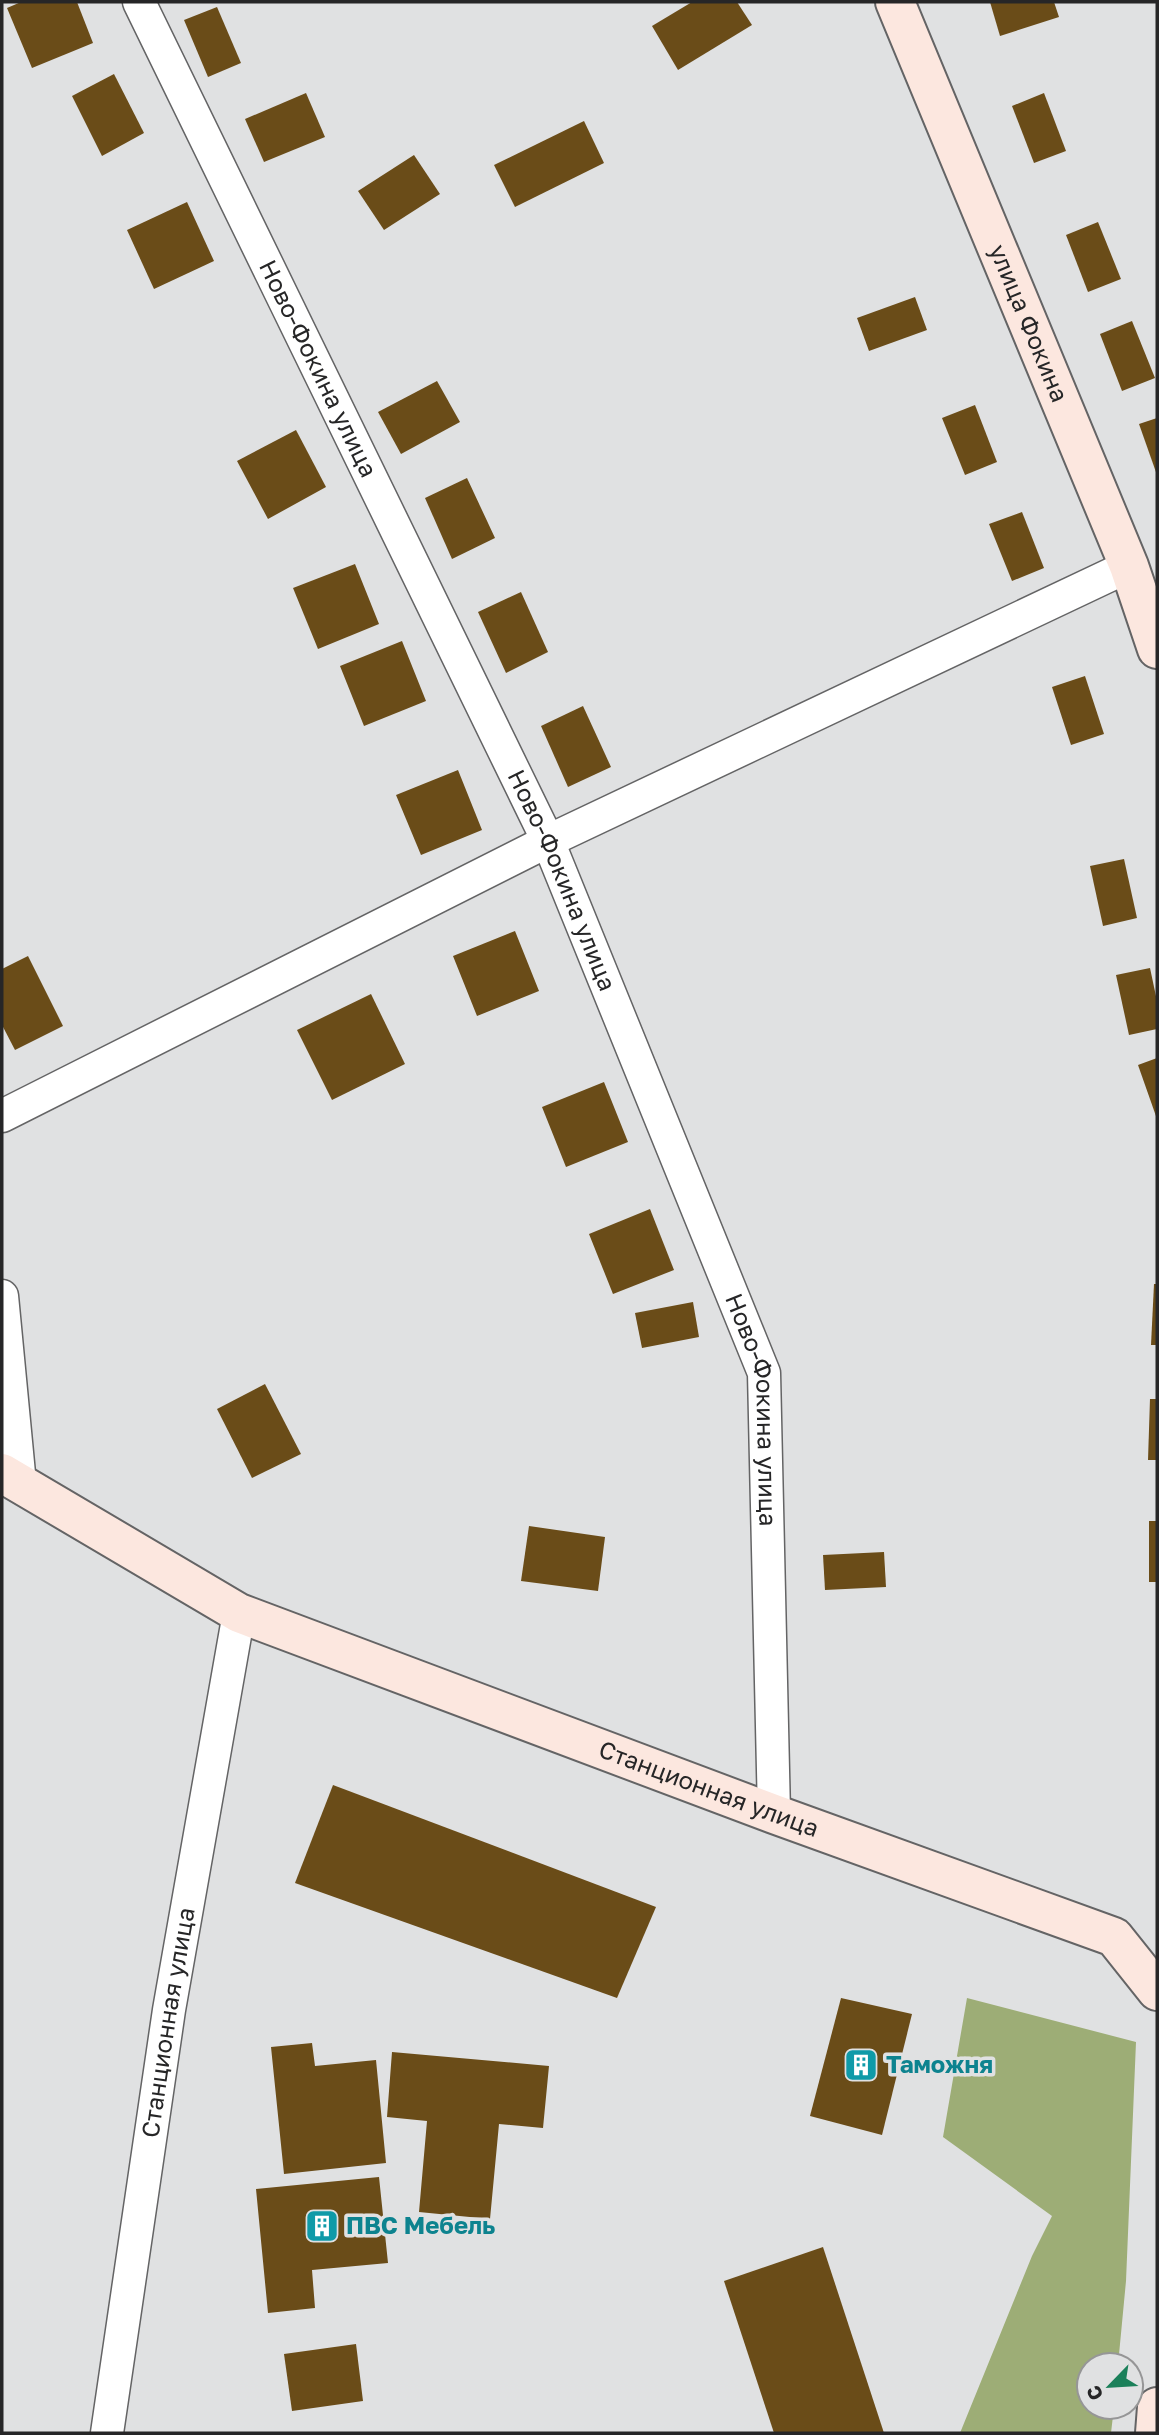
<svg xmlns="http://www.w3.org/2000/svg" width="1159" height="2435" viewBox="0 0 1159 2435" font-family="'Golos Text',sans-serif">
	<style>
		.forest { fill: #9dad76 }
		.building { fill: #6a4c18 }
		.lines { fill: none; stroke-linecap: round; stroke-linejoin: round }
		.street-casing { stroke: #646465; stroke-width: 35 }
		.secondary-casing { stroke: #646465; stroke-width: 42 }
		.street { stroke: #fff; stroke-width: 32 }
		.secondary { stroke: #fce7df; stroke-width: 38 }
		.labels { text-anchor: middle; stroke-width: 7; stroke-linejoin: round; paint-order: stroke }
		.street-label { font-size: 24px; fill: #262627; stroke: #e0e1e2 }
		.culture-label { font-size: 24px; font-weight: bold; fill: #0d838f; stroke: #e0e1e2; text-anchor: start }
	</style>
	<rect width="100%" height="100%" fill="#e0e1e2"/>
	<polygon class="forest" points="967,1998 1136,2042 1126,2281 1118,2365 1089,2365 1089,2407 1114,2407 1111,2433 960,2433 1032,2256 1052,2216 943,2137"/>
	<g class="building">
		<polygon points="21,2 77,2 93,43 32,68 7,8"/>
		<polygon points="692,2 737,2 752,25 678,70 652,26"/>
		<polygon points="990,2 1054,2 1059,17 1000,36"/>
		<polygon points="217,7 241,63 208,77 184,20"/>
		<polygon points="114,74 144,133 102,156 72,96"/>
		<polygon points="306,93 325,137 264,162 245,119"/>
		<polygon points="1044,93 1066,151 1034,163 1012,106"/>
		<polygon points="584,121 604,163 515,207 494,165"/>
		<polygon points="414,155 440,194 384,230 358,191"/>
		<polygon points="187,202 214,261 154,289 127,230"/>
		<polygon points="1098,222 1121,279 1088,292 1066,235"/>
		<polygon points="915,297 927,330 869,351 857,318"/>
		<polygon points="1132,321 1155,378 1122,391 1100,334"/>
		<polygon points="437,381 460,422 401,454 378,412"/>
		<polygon points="975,405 997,462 965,475 942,418"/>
		<polygon points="1157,418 1157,475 1139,424"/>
		<polygon points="296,430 326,487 268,519 237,461"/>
		<polygon points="467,478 495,538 452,559 425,498"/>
		<polygon points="1022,512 1044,568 1012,581 989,524"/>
		<polygon points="355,564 379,624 318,649 293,588"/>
		<polygon points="521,592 548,652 506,673 478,612"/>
		<polygon points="402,641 426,701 364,726 340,666"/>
		<polygon points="1085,676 1104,734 1071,745 1052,687"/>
		<polygon points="583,706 611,767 568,787 541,726"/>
		<polygon points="458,770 482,830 421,855 396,795"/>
		<polygon points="1124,859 1137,918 1103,926 1090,866"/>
		<polygon points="515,931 539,991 477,1016 453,956"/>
		<polygon points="28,956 63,1026 15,1050 2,1025 2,969"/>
		<polygon points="1150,968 1157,1001 1157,1029 1129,1035 1116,975"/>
		<polygon points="371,994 405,1064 332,1100 297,1030"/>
		<polygon points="1157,1058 1157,1119 1138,1065"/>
		<polygon points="604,1082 628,1142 566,1167 542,1107"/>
		<polygon points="650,1209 674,1270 613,1294 589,1234"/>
		<polygon points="1154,1284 1157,1284 1157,1345 1151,1345"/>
		<polygon points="693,1302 699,1337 642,1348 635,1313"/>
		<polygon points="265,1384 301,1454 252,1478 217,1409"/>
		<polygon points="1150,1399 1157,1399 1157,1460 1148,1460"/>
		<rect x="1149" y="1521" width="8" height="61"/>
		<polygon points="529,1526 605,1537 598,1591 521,1581"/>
		<polygon points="884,1552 886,1587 825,1590 823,1555"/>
		<polygon points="333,1785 656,1907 617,1998 295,1883"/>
		<polygon points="841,1998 912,2014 882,2135 810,2116"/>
		<polygon points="312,2043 315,2066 376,2060 386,2163 284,2174 271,2047"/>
		<polygon points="392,2052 549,2066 543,2128 499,2124 490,2219 419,2212 427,2121 387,2117"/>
		<polygon points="379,2177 388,2263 312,2270 315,2308 268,2313 256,2189"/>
		<polygon points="823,2247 884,2433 774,2433 724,2281"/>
		<polygon points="356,2344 363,2401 292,2411 284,2354"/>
	</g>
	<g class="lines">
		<defs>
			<g id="street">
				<path id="s1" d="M139,2L548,841L764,1373L774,1814"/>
				<polyline points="2,1116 548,841 1129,566"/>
				<polyline points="2,1296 20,1484"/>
				<path id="s2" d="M107,2433L169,2010L239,1613"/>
			</g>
			<g id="secondary">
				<path id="s3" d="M895,2L1129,566L1157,649"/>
				<path id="s4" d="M2,1473L239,1613L774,1814L1114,1937L1157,1991"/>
				<polyline points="1155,2433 1157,2407"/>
			</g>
		</defs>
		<use href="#street" class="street-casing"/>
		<use href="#secondary" class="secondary-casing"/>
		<use href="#street" class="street"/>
		<use href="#secondary" class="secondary"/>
	</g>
	<defs>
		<symbol id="building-square" viewBox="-11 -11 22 22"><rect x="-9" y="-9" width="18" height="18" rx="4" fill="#0f9aa8" stroke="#e0e1e2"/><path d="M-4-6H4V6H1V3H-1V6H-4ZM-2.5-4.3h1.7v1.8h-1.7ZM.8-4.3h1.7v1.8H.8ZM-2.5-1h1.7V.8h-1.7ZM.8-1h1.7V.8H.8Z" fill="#fff"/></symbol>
	</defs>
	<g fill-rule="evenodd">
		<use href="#building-square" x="842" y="2046" width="38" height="38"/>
		<use href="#building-square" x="303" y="2207" width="38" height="38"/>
	</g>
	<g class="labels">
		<g class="street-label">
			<text dy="8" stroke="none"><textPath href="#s3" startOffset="348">улица Фокина</textPath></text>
			<text dy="8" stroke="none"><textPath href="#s1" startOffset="408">Ново-Фокина улица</textPath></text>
			<text dy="8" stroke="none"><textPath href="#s1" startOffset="975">Ново-Фокина улица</textPath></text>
			<text dy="8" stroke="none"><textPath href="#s1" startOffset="1542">Ново-Фокина улица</textPath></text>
			<text dy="8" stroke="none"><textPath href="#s4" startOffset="777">Станционная улица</textPath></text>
			<text dy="8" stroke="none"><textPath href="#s2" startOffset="415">Станционная улица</textPath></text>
		</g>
		<g class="culture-label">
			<text x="886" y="2073">Таможня</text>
			<text x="346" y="2234">ПВС Мебель</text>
		</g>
	</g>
	<rect width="1159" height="2435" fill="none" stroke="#262627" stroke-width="7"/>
	<g transform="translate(1110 2386) rotate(245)"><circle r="33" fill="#e0e1e2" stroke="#969697" stroke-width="2"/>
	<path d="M0-5L12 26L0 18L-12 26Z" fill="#1b805a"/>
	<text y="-10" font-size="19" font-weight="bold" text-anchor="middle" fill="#262627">С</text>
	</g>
</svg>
